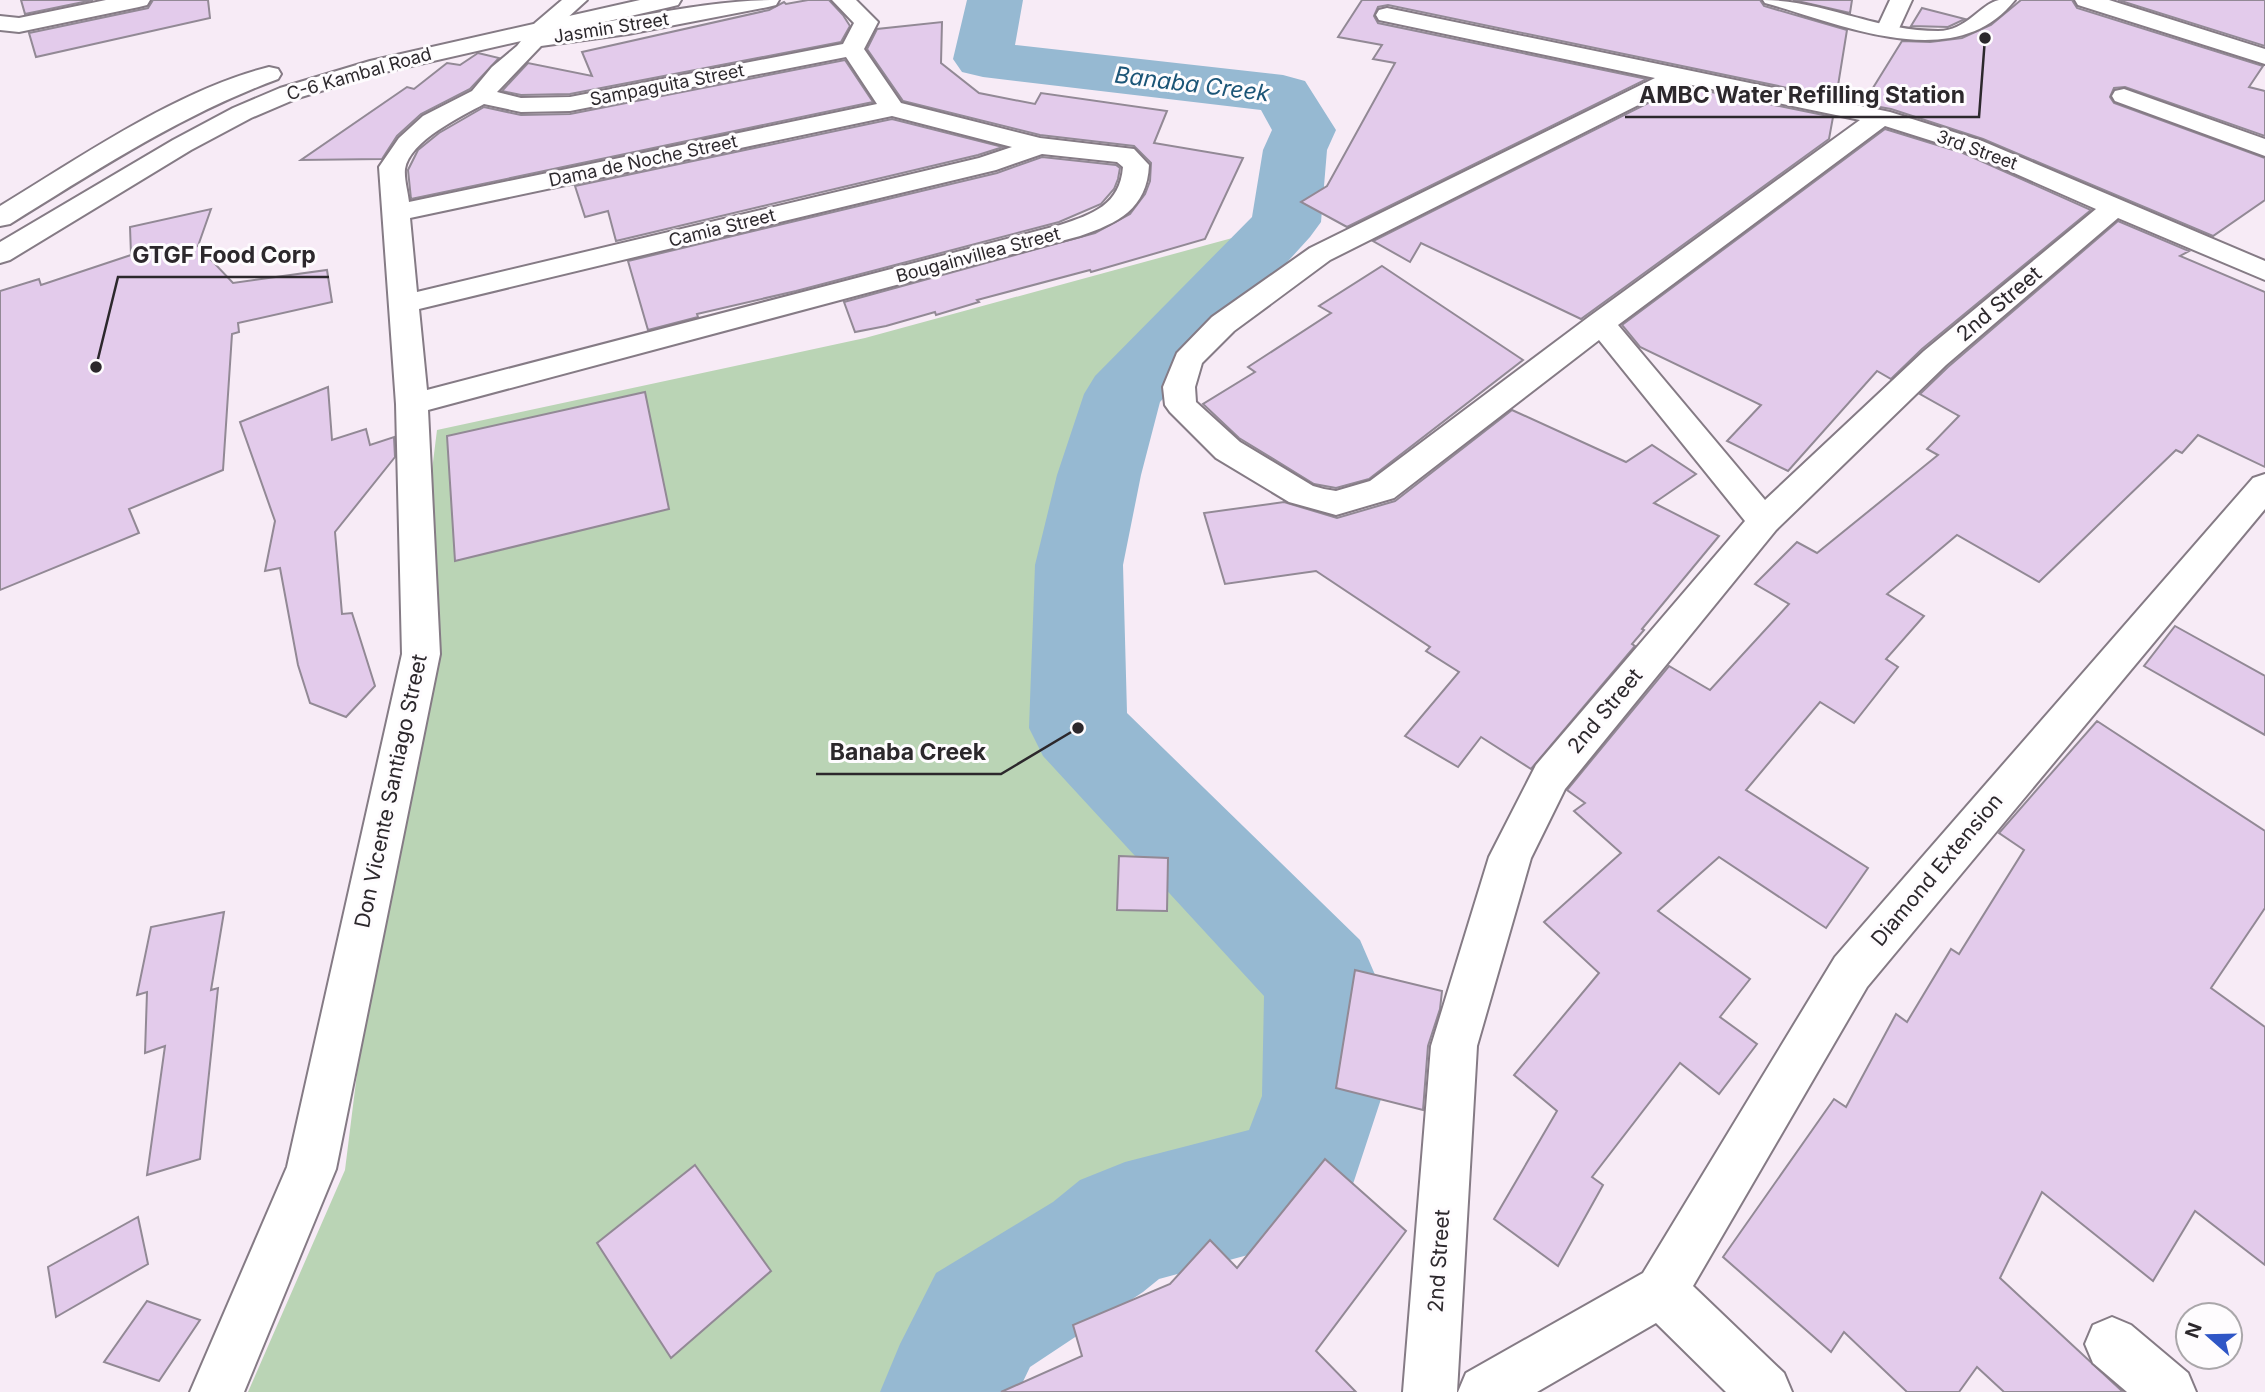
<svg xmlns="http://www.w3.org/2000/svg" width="2265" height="1392" viewBox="0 0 2265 1392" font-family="Inter,sans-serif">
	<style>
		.green { fill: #bad4b5 }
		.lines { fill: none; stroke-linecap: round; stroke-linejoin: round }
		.river { fill: #96b9d2; fill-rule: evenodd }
		.building { fill: #e3cbeb; stroke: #928995; stroke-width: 2 }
		.service-casing { stroke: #857b85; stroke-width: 4 }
		.minor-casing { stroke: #857b85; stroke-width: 4 }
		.tertiary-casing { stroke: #857b85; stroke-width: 4 }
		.secondary-casing { stroke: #857b85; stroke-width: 4 }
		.service { fill: #fff; fill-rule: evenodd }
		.minor { fill: #fff; fill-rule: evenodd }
		.tertiary { fill: #fff; fill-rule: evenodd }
		.secondary { fill: #fff; fill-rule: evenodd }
		.labels { text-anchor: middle; stroke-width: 6; stroke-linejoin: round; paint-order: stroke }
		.far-street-label { font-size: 18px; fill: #2c282c; stroke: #fefcfe }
		.street-label { font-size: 21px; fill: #2c282c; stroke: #fefcfe }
		.water-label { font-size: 23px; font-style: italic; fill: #1b5577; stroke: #fefcfe }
		.leader { fill: none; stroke: #2c282c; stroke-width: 2.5 }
		.callout-dot { fill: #2c282c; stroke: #fefcfe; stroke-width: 2.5 }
		.callout-label { font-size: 23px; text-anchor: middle; font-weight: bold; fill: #2c282c; stroke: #fefcfe; stroke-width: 6; stroke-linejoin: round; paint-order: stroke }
	</style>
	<rect width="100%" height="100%" fill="#f7ebf6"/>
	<polygon class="green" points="1236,237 1126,347 1081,448 1066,524 1047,727 1165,860 1165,872 1285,972 1304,1085 1286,1147 948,1293 897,1392 248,1392 345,1170 437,430 865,338"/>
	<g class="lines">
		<polygon class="river" points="967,0 1023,0 1015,45 1283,75 1305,81 1336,130 1327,150 1321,222 1310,237 1160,402 1141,475 1123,565 1127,713 1360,940 1376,977 1382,1096 1354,1181 1336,1225 1292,1243 1159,1279 1143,1292 1030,1367 1018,1392 880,1392 900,1344 936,1273 1053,1202 1080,1180 1125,1162 1249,1130 1262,1096 1264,996 1043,756 1029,728 1035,565 1057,475 1084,394 1095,376 1252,217 1263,150 1272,130 1261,110 983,77 962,72 953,59"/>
	</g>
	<g class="building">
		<polygon points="21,0 93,0 25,14"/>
		<polygon points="153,0 208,0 210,18 36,57 29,33 148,8"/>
		<polygon points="808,0 829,0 843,15 850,26 841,42 570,94 521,95 502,91 528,63 592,76 582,52 769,10 784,2 786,4"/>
		<polygon points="1362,0 1760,0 1764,6 1847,30 1836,98 1388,5 1378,7 1374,16 1378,23 1647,79 1347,227 1301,202 1327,186 1395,63 1373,59 1382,45 1338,37"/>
		<polygon points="1793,0 1852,0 1850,13"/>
		<polygon points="2021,0 2072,0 2077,8 2263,66 2249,87 2265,91 2265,136 2125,87 2114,88 2110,97 2114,103 2265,158 2265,200 2213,236 1983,139 1891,109 1863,104 1902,41 1930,42 1962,38 1991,25"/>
		<polygon points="2118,0 2265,0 2265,46"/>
		<polygon points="1922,8 1965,19 1948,27 1911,26"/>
		<polygon points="942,22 941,63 979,93 1035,104 1041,93 1167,111 1154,143 1243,158 1205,239 1091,272 1090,270 977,300 979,302 936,315 935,312 886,326 855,332 844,302 1095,233 1130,214 1145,194 1150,181 1151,163 1134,146 1040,135 903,101 867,49 877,29"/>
		<polygon points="478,53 499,58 470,89 421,114 397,136 382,159 301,160 407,87 414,89 447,63 460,65"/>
		<polygon points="845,60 873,102 411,199 408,170 418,150 439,133 484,107 521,115 570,114"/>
		<polygon points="1682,86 1833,117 1829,139 1581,319 1421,243 1410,262 1373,241"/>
		<polygon points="892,119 1003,147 978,155 616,241 608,211 585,217 575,186"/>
		<polygon points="1885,129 1963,153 2091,210 1922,349 1891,379 1877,371 1788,471 1727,441 1761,405 1640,347 1622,325"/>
		<polygon points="1042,157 1116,165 1120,168 1118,179 1114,189 1101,204 1059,222 796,291 697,314 698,317 648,330 628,261 997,173"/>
		<polygon points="211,209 198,246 233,283 327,270 332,302 238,323 239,332 232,334 223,470 129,509 139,533 0,590 0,291 39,279 41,285 131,255 130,227"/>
		<polygon points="2118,221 2189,251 2180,256 2265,292 2265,467 2198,435 2182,453 2176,450 2039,582 1957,535 1887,594 1924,616 1886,659 1898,667 1854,723 1820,702 1746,790 1868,868 1826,928 1719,857 1658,911 1750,979 1720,1017 1757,1044 1719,1094 1680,1063 1592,1177 1603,1185 1558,1266 1494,1219 1557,1111 1514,1075 1599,973 1544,922 1621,853 1574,811 1585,803 1567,790 1669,666 1710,690 1789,604 1755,584 1797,542 1817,553 1938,455 1927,449 1959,416 1920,394 1948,367"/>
		<polygon points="1382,266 1523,360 1369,479 1336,488 1314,484 1239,438 1203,404 1255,372 1248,367 1331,313 1319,306"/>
		<polygon points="328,387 332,440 366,429 370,445 394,437 395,457 335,532 342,614 352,613 375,686 346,717 310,703 298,665 280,568 265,571 275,521 240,422"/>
		<polygon points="645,392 669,509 455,561 447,436"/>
		<polygon points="1512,410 1626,462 1652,445 1696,474 1654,503 1719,536 1642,629 1644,630 1632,644 1635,646 1531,769 1481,737 1458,767 1405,736 1459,672 1426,651 1430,647 1316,571 1225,584 1204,513 1284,502 1337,518 1395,501"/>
		<polygon points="2175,626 2265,676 2265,735 2144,666"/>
		<polygon points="2097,721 2265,831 2265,908 2211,988 2265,1027 2265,1265 2195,1211 2153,1281 2042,1192 2000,1278 2123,1392 2004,1392 1977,1367 1959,1392 1907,1392 1844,1332 1831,1352 1723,1257 1834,1099 1846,1107 1896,1014 1907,1022 1951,949 1959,954 2024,850 1999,833"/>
		<polygon points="1119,856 1168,858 1167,911 1117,910"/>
		<polygon points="224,912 211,990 218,988 200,1159 147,1175 165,1046 145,1053 147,992 137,995 151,927"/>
		<polygon points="1355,970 1442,991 1440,1009 1428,1046 1423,1110 1336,1088"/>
		<polygon points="1325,1159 1406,1231 1316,1351 1356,1392 1001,1392 1082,1356 1073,1325 1170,1284 1210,1240 1237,1268"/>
		<polygon points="695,1165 771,1271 671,1358 597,1243"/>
		<polygon points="138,1217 148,1264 56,1317 48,1267"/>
		<polygon points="147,1301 200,1320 159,1381 104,1362"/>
	</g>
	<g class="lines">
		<defs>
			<path id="service" d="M1763,0C1822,0 1877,31 1938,31C1967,31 1980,4 1999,0C2004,0 2010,0 2015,0C1955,76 1841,24 1765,3Z"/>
			<g id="minor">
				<polygon points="106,0 150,0 147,5 139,7 19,32 0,30 0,16 19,18"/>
				<path d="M562,0H587L554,30C629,20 704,0 779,0L776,5L768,7L628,34L541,46L497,92L521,98L570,97L843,44L854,23L832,0H856L878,22L864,49L901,103L1040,138L1134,149L1149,165C1147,209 1118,223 1080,236L428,410L440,654L336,1169L244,1392H190L287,1167L402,654L396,404L379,167L399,138L423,116L472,91L492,67L517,46L535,23ZM846,57L877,104L409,202C408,192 404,179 405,169C409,141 462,116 484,104L521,112L570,111ZM892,116L1012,147L979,158L417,292L410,218ZM1042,154L1117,162L1123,167C1120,205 1093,214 1060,225L427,390L419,309L996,170Z"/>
				<polygon points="1890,0 1912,0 1896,35 1880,35 1876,30"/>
				<path d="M1387,8L1890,112L1982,141L2265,261V280L2118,218L1946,365L1776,530L1565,789L1531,858L1477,1046L1457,1392H1403L1431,1046L1489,857L1536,765L1745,521L1599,340L1394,498L1336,515L1289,502L1216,458L1170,412L1165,405L1163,387L1177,353L1212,317L1310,248L1655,78L1379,20L1376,15L1379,10ZM1682,83L1860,120L1590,316L1370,481L1336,491L1324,489L1313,486L1240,442L1196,402L1195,387L1202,363L1234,331L1330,260ZM1885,126L1964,151L2096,209L1924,351L1765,500L1618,325Z"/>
				<polygon points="2124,89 2265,139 2265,156 2115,101 2112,96 2115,91"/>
				<polygon points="2265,474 2265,509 1867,987 1693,1286 1784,1373 1792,1392 1726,1392 1656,1323 1537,1392 1458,1392 1466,1373 1643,1273 1835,957 2253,478"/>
				<polygon points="2112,1317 2131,1325 2188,1373 2196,1392 2127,1392 2093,1363 2085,1344 2093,1325"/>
			</g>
			<polygon id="tertiary" points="2075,0 2109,0 2265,49 2265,64 2078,5"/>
			<g id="secondary">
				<polygon points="640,0 681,0 678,5 670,7 376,74 298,98 251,118 191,150 10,260 0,263 0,242 173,140 233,108 280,88 370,61"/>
				<path d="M269,67L278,69L281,74L278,79C181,115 97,170 10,224L0,226V206C81,157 177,90 269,67Z"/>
			</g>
		</defs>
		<use href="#service" class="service-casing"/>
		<use href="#minor" class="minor-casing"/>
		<use href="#tertiary" class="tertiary-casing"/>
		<use href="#secondary" class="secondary-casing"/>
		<use href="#service" class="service"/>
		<use href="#minor" class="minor"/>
		<use href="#tertiary" class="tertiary"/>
		<use href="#secondary" class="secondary"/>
	</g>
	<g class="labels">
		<g class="far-street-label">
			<text transform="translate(611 28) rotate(-9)" y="6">Jasmin Street</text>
			<text transform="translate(359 74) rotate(-16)" y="6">C-6 Kambal Road</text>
			<text transform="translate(667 85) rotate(-11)" y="6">Sampaguita Street</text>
			<text transform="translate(1977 150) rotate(20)" y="6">3rd Street</text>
			<text transform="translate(643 161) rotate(-12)" y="6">Dama de Noche Street</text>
			<text transform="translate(722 228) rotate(-14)" y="6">Camia Street</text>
			<text transform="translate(978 255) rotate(-15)" y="6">Bougainvillea Street</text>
		</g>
		<g class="street-label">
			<text transform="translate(1999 304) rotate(-40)" y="7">2nd Street</text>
			<text transform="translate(1605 711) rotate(-50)" y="7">2nd Street</text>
			<text transform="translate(391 791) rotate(-78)" y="7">Don Vicente Santiago Street</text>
			<text transform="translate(1937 870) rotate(-50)" y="7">Diamond Extension</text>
			<text transform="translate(1439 1261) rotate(-86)" y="7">2nd Street</text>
		</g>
		<g class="water-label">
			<text transform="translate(1192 84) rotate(7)" y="8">Banaba Creek</text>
		</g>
	</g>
	<path class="leader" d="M1985 38L1979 117H1625M96 367L118 277H329M1078 728L1001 774H816"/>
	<g class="callout-dot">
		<circle cx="1985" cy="38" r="7"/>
		<circle cx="96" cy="367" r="7"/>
		<circle cx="1078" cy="728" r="7"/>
	</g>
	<g class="callout-label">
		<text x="1802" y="103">AMBC Water Refilling Station</text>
		<text x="224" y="263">GTGF Food Corp</text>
		<text x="908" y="760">Banaba Creek</text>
	</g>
	<g transform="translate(2209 1336) rotate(290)"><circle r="33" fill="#fefcfe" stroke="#aaa7aa" stroke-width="2"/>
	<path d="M0-5L12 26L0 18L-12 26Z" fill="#2f56c6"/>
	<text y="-10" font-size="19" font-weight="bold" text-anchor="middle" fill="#2c282c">N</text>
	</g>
</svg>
